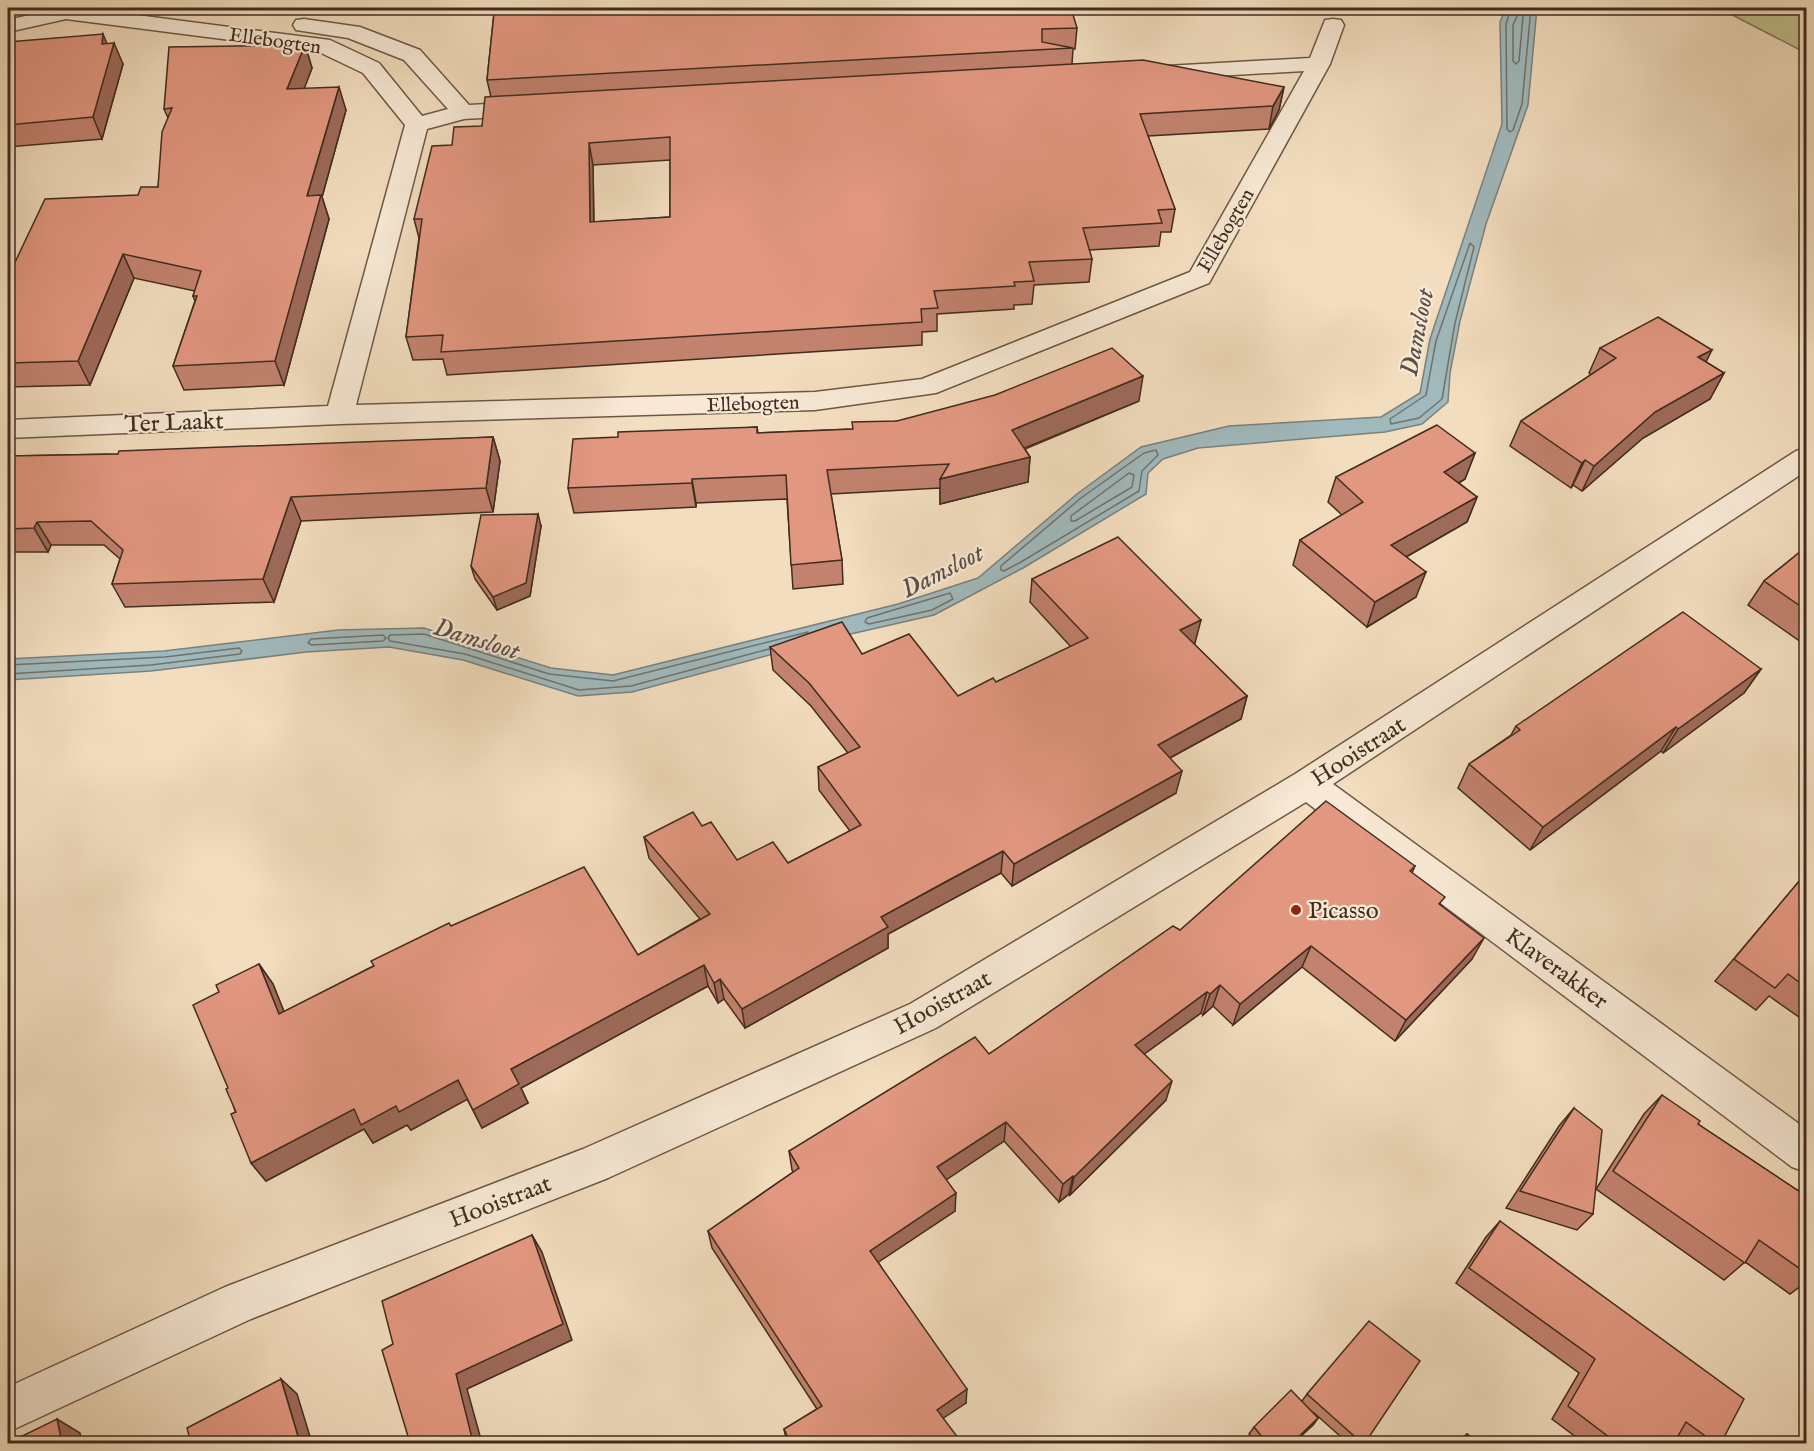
<svg xmlns="http://www.w3.org/2000/svg" width="1814" height="1451" viewBox="0 0 1814 1451" font-family="'IM FELL English',serif">
	<style>
		.green { fill: #bfc08e; stroke: #807656; stroke-width: 1.5 }
		.water { fill: #a0b9bc; stroke: #7a817d; stroke-width: 1.5 }
		.lines { fill: none; stroke-linecap: round; stroke-linejoin: round }
		.shore { stroke: #70726d; stroke-width: 1.5 }
		.minor-casing { stroke: #6d5846; stroke-width: 3 }
		.minor { fill: #f7e9d5; fill-rule: evenodd }
		.wall { fill: #c2826e; stroke: #412c1e; stroke-width: 1.5; fill-rule: evenodd }
		.shaded-wall { fill: #9e6a5a; stroke: #412c1e; stroke-width: 1.5 }
		.building { fill: #e29780; stroke: #412c1e; stroke-width: 1.5; fill-rule: evenodd }
		.poi-dot { fill: #8f2418; stroke: #f7e9d5; stroke-width: 2 }
		.labels { text-anchor: middle; stroke-width: 4.5; stroke-linejoin: round; paint-order: stroke }
		.far-street-label { font-size: 20px; fill: #412c1e; stroke: #f7e9d5 }
		.street-label { font-size: 24px; fill: #412c1e; stroke: #f7e9d5 }
		.poi-label { font-size: 24px; fill: #412c1e; stroke: #f7e9d5; text-anchor: start }
		.water-label { font-size: 26px; font-style: italic; fill: #594f46; stroke: #f7e9d5 }
	</style>
	<rect width="100%" height="100%" fill="#f2ddbe"/>
	<filter id="stains"><feTurbulence type="fractalNoise" baseFrequency=".00333" numOctaves="4"/><feColorMatrix values="0 0 0 0 .2 0 0 0 0 .09 0 0 0 0 .02 0 0 0 .5 -.17"/></filter>
	<radialGradient id="worn" r=".72"><stop offset=".6" stop-color="#630" stop-opacity="0"/><stop offset="1" stop-color="#630" stop-opacity=".3"/></radialGradient>
	<polygon class="green" points="1719,8 1806,8 1806,53"/>
	<polygon class="water" points="1506,8 1537,8 1528,105 1486,224 1460,321 1450,373 1448,402 1422,424 1385,432 1198,448 1163,459 1148,473 1146,494 1023,568 934,615 833,638 632,692 578,696 463,660 389,647 306,652 151,671 8,680 8,659 164,651 338,630 424,628 551,668 613,675 898,604 978,578 1077,494 1141,447 1229,426 1381,417 1420,393 1430,339 1502,124 1500,22"/>
	<g class="lines">
		<g class="shore">
			<polyline points="1511,8 1506,24 1507,129 1510,132 1513,130 1522,104 1531,8"/>
			<polygon points="1521,13 1523,16 1519,61 1516,64 1513,61 1513,25 1518,14"/>
			<polygon points="1470,243 1474,247 1455,323 1442,399 1419,418 1391,424 1390,419 1426,395 1436,341"/>
			<polygon points="1156,450 1158,455 1142,471 1139,491 1021,562 1004,571 1001,570 1001,566 1081,498 1144,453"/>
			<polygon points="1129,473 1134,475 1132,487 1075,521 1071,521 1071,516"/>
			<polygon points="950,593 953,599 932,610 869,624 865,622 867,618"/>
			<polygon points="383,635 386,638 383,641 312,645 308,643 311,639"/>
			<polyline points="769,649 631,686 579,690 465,654 390,641 388,638 390,635 424,634 549,674 613,681 808,632"/>
			<polyline points="8,665 165,657 239,648 242,651 240,654 151,665 8,674"/>
		</g>
		<defs>
			<g id="minor">
				<path d="M60,8H83L330,40L379,63L422,116L448,109L404,60L348,38L296,30L293,25L296,20L304,19L360,27L420,50L469,105L1310,58L1325,20L1333,19L1341,20L1344,25L1330,64L1209,283L936,393L815,410L340,424L8,438V420L328,406L405,125L363,73L317,51L66,19L8,32V20ZM1304,71L1190,272L922,379L815,392L356,405L427,129L464,119Z"/>
				<polygon points="1806,448 1806,471 1333,784 1806,1129 1806,1172 1792,1167 1306,802 936,1028 608,1178 251,1319 8,1432 8,1387 225,1287 583,1149 910,1004 1295,774 1796,451"/>
			</g>
		</defs>
		<use href="#minor" class="minor-casing"/>
		<use href="#minor" class="minor"/>
	</g>
	<g class="wall">
		<path d="M494,13L1077,28L1075,49H1073L1072,64L1284,87L1279,110L1269,129L1148,136L1175,209L1171,232H1161L1159,246L1089,250L1092,259L1089,282L1034,285L1032,304L1014,305V309L937,314V331L922,332V345L447,375L443,359L413,360L406,337L419,238L414,219L452,145L482,126L491,97L487,80ZM670,160V217L594,222L593,165Z"/>
		<polygon points="8,42 107,44 123,64 102,139 8,147"/>
		<polygon points="305,45 312,68 304,88 346,110 322,197 329,219 284,385 184,390 173,366 195,301 193,296 195,291 134,278 90,385 8,387 8,277 138,195 158,187 168,118 164,109"/>
		<polygon points="1600,348 1706,362 1724,373 1710,399 1643,438 1582,491 1573,485 1571,488 1510,446 1521,421 1591,375 1589,373"/>
		<polygon points="1139,401 1025,449 1030,457 1028,482 940,504 940,488 831,494 842,560 843,584 793,589 787,499 696,503 696,507 574,513 568,488 618,437 757,427 758,433 853,429 897,421"/>
		<polygon points="493,437 500,461 493,512 301,521 274,602 125,607 112,584 120,559 104,545 51,545 48,552 8,552 8,456 118,454"/>
		<polygon points="1475,453 1465,479 1459,483 1477,497 1467,522 1406,557 1416,597 1367,627 1293,565 1300,540 1342,515 1328,502 1336,477"/>
		<polygon points="541,526 530,596 497,610 475,579 471,566"/>
		<polygon points="1806,547 1806,638 1801,642 1748,605 1764,581"/>
		<polygon points="1032,579 1195,643 1194,644 1247,696 1241,719 1170,758 1176,793 1012,886 1001,873 946,902 888,934 888,948 745,1028 724,999 718,1003 708,986 521,1088 528,1103 482,1128 467,1099 411,1130 407,1125 373,1143 364,1129 266,1181 251,1163 228,1088 219,992 259,964 273,984 284,1012 451,926 638,955 700,919 649,858 644,837 702,826 737,860 788,863 850,831 819,790 818,767 848,753 811,706 773,670 770,647 862,654 958,696 996,682 1071,647 1030,602"/>
		<polygon points="1761,669 1744,693 1663,753 1661,751 1530,850 1458,788 1469,764 1511,735 1516,726"/>
		<polygon points="1415,866 1412,873 1441,905 1472,959 1395,1041 1302,967 1233,1025 1213,1006 1203,1015 1201,1013 1144,1054 1166,1100 1070,1195 1069,1194 1059,1202 1004,1141 946,1179 955,1211 878,1262 966,1403 787,1443 784,1429 817,1409 712,1248 708,1231 793,1172 792,1170 789,1151 989,1054 1180,930"/>
		<polygon points="1806,873 1806,1022 1769,996 1756,1010 1715,981"/>
		<polygon points="1662,1095 1698,1124 1806,1196 1806,1282 1790,1294 1745,1262 1724,1280 1596,1189 1644,1114"/>
		<polygon points="1574,1108 1593,1214 1577,1230 1506,1208 1559,1126"/>
		<polygon points="1500,1221 1721,1443 1679,1443 1676,1441 1674,1443 1584,1443 1552,1419 1579,1373 1456,1283 1486,1237"/>
		<polygon points="1307,1394 1365,1443 1348,1443 1313,1412 1318,1418 1313,1425 1293,1443 1257,1443 1249,1434 1254,1427 1302,1401"/>
		<polygon points="1467,1434 1479,1443 1457,1443"/>
	</g>
	<g class="shaded-wall">
		<polygon points="103,34 111,53 114,43 123,64 102,139 93,117"/>
		<polygon points="305,45 312,68 295,113 287,89"/>
		<polygon points="339,87 346,110 322,197 329,219 284,385 275,361 307,196"/>
		<polygon points="1284,87 1279,110 1269,129 1273,106"/>
		<polygon points="589,143 593,165 594,245 590,222"/>
		<polygon points="123,254 134,278 90,385 78,361"/>
		<polygon points="1712,350 1699,376 1698,357"/>
		<polygon points="1724,373 1710,399 1643,438 1582,491 1594,466 1655,412"/>
		<polygon points="1143,376 1139,401 1010,454 1012,430"/>
		<polygon points="493,437 500,461 493,512 486,488"/>
		<polygon points="1475,453 1465,479 1435,497 1444,472"/>
		<polygon points="1030,457 1028,482 940,504 940,479"/>
		<polygon points="1585,460 1573,485 1571,488 1582,463"/>
		<polygon points="692,479 696,503 696,507 692,483"/>
		<polygon points="291,497 301,521 274,602 263,579"/>
		<polygon points="1477,497 1467,522 1383,570 1391,545"/>
		<polygon points="538,514 541,526 530,596 497,610 493,597"/>
		<polygon points="37,522 51,545 48,552 34,528"/>
		<polygon points="1426,572 1416,597 1367,627 1375,602"/>
		<polygon points="1201,620 1195,643 1175,653 1180,630"/>
		<polygon points="1761,669 1744,693 1663,753 1678,729"/>
		<polygon points="1247,696 1241,719 1153,767 1158,745"/>
		<polygon points="1676,727 1661,751 1530,850 1543,827"/>
		<polygon points="1182,771 1176,793 1012,886 1014,864"/>
		<polygon points="1003,851 1001,873 888,934 888,948 745,1028 742,1009 881,917"/>
		<polygon points="1484,938 1472,959 1395,1041 1406,1020"/>
		<polygon points="1311,946 1302,967 1233,1025 1240,1004"/>
		<polygon points="259,964 273,984 293,1034 279,1014"/>
		<polygon points="704,965 708,986 521,1088 528,1103 482,1128 473,1110 511,1069"/>
		<polygon points="720,979 724,999 718,1003 714,983"/>
		<polygon points="1220,985 1213,1006 1203,1015 1210,994"/>
		<polygon points="1207,992 1201,1013 1129,1065 1135,1045"/>
		<polygon points="458,1080 468,1099 411,1130 407,1125 373,1143 364,1129 266,1181 251,1163 354,1109 396,1106"/>
		<polygon points="1172,1081 1166,1100 1070,1195 1074,1177"/>
		<polygon points="1006,1122 1004,1141 937,1186 937,1167"/>
		<polygon points="1073,1176 1069,1194 1059,1202 1063,1184"/>
		<polygon points="956,1193 955,1211 871,1267 870,1251"/>
		<polygon points="532,1235 542,1252 572,1340 467,1389 482,1443 469,1443 456,1374"/>
		<polygon points="281,1379 297,1394 312,1443 300,1443"/>
		<polygon points="967,1389 966,1403 936,1423 937,1410"/>
		<polygon points="1318,1418 1313,1425 1293,1443 1292,1443"/>
		<polygon points="57,1419 80,1433 82,1443 62,1443"/>
	</g>
	<g class="building">
		<polygon points="511,8 1071,8 1077,28 1042,29 1042,42 1073,48 487,80 494,13 510,12"/>
		<polygon points="103,34 102,44 114,43 93,117 8,125 8,42"/>
		<polygon points="305,45 287,89 339,87 307,196 321,195 275,361 173,366 197,296 193,296 201,271 123,254 78,361 8,363 8,277 45,199 138,195 141,187 158,187 162,132 172,108 164,109 169,47"/>
		<path d="M1143,60L1284,87L1273,106L1140,114L1175,209L1158,210L1162,223L1083,228L1092,259L1029,262L1034,281L1014,282L1015,286L934,291L938,308L921,309L922,322L441,352L443,335L406,337L422,219H414L432,146L452,145L454,127L482,126L485,97ZM670,137V217L590,222L589,143Z"/>
		<polygon points="1658,317 1712,350 1698,357 1724,373 1655,412 1594,466 1585,460 1582,463 1521,421 1616,358 1600,348"/>
		<polygon points="1112,348 1143,376 1012,430 1030,457 940,479 949,464 827,470 842,560 791,565 786,475 692,479 692,483 568,488 573,439 618,437 618,432 757,427 757,433 853,429 852,422 897,421 995,395"/>
		<polygon points="1437,425 1475,453 1444,472 1477,497 1391,545 1426,572 1375,602 1300,540 1363,502 1336,477"/>
		<polygon points="493,437 486,488 291,497 263,579 112,584 123,550 91,521 37,522 34,528 8,529 8,456 118,454 119,451"/>
		<polygon points="538,514 526,583 493,597 471,566 481,515"/>
		<polygon points="1118,537 1201,620 1180,630 1247,696 1158,745 1182,771 1014,864 1003,851 947,881 881,917 888,927 742,1009 720,979 714,983 704,965 511,1069 519,1084 473,1110 458,1080 399,1112 396,1106 361,1125 354,1109 251,1163 231,1114 236,1112 226,1089 228,1088 193,1005 219,992 216,985 259,964 279,1014 374,966 371,961 449,923 451,926 584,867 638,955 710,914 644,837 693,812 702,826 711,822 737,860 773,842 788,863 861,825 818,767 860,747 809,683 770,647 842,622 862,654 909,634 958,696 993,678 996,682 1088,638 1032,579"/>
		<polygon points="1806,547 1806,610 1764,581"/>
		<polygon points="1683,612 1761,669 1678,729 1676,727 1543,827 1469,764 1520,730 1516,726"/>
		<polygon points="1326,801 1415,866 1410,871 1445,897 1439,904 1484,938 1406,1020 1311,946 1240,1004 1220,985 1210,994 1207,992 1135,1045 1172,1081 1074,1177 1073,1176 1063,1184 1006,1122 937,1167 956,1193 870,1251 967,1389 937,1410 962,1443 787,1443 790,1442 784,1429 822,1406 708,1231 799,1168 789,1151 975,1037 989,1054 1173,926 1180,930"/>
		<polygon points="1806,873 1806,987 1788,974 1775,988 1734,959"/>
		<polygon points="1662,1095 1700,1121 1698,1124 1806,1196 1806,1273 1759,1240 1745,1263 1613,1171"/>
		<polygon points="1574,1108 1602,1130 1593,1214 1520,1191"/>
		<polygon points="1500,1221 1744,1399 1721,1443 1715,1443 1686,1422 1674,1443 1617,1443 1568,1406 1595,1359 1469,1268"/>
		<polygon points="532,1235 563,1324 456,1374 473,1442 469,1443 410,1443 382,1350 393,1344 382,1301"/>
		<polygon points="1369,1321 1420,1361 1365,1443 1362,1443 1307,1394"/>
		<polygon points="281,1379 300,1443 191,1443 187,1428"/>
		<polygon points="1291,1390 1318,1418 1292,1443 1267,1443 1254,1427"/>
		<polygon points="57,1419 62,1443 8,1443"/>
		<polygon points="1467,1434 1479,1443 1461,1443"/>
	</g>
	<circle class="poi-dot" cx="1296" cy="910" r="6"/>
	<g class="labels">
		<g class="far-street-label">
			<text transform="translate(275 40) rotate(8)" y="7">Ellebogten</text>
			<text transform="translate(1225 230) rotate(-60)" y="7">Ellebogten</text>
			<text transform="translate(753 403) rotate(-2)" y="7">Ellebogten</text>
		</g>
		<g class="street-label">
			<text transform="translate(174 422) rotate(-2)" y="8">Ter Laakt</text>
			<text transform="translate(1358 751) rotate(-33)" y="8">Hooistraat</text>
			<text transform="translate(1557 968) rotate(36)" y="8">Klaverakker</text>
			<text transform="translate(942 1002) rotate(-29)" y="8">Hooistraat</text>
			<text transform="translate(500 1201) rotate(-21)" y="8">Hooistraat</text>
		</g>
		<g class="poi-label">
			<text x="1308" y="918">Picasso</text>
		</g>
		<g class="water-label">
			<text transform="translate(1416 332) rotate(-79)" y="9">Damsloot</text>
			<text transform="translate(942 570) rotate(-27)" y="9">Damsloot</text>
			<text transform="translate(477 638) rotate(17)" y="9">Damsloot</text>
		</g>
	</g>
	<rect width="1814" height="1451" fill="none" stroke="#f2ddbe" stroke-width="30"/>
	<rect x="9" y="9" width="1796" height="1433" fill="none" stroke="#412c1e" stroke-width="3"/>
	<rect x="15" y="15" width="1784" height="1421" fill="none" stroke="#412c1e" stroke-width="1.5"/>
	<rect width="100%" height="100%" filter="url(#stains)"/>
	<rect width="100%" height="100%" fill="url(#worn)"/>
</svg>
